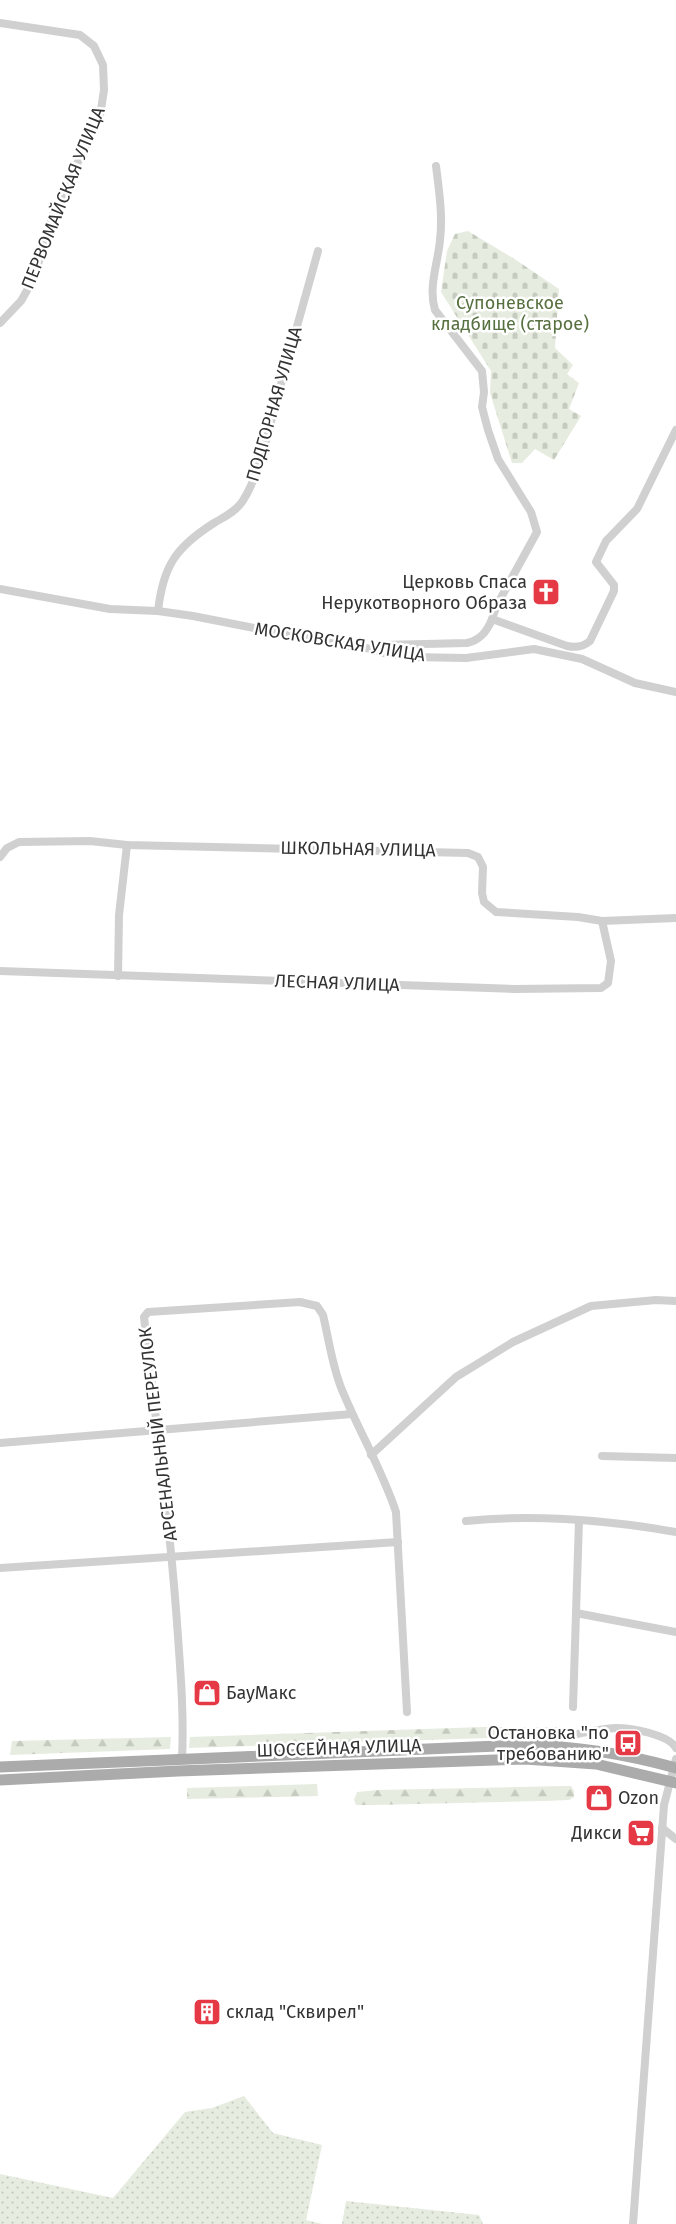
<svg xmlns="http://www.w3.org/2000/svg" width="676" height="2224" viewBox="0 0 676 2224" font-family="'Fira Sans',sans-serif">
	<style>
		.grass { fill: url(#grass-dots) }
		.forest { fill: url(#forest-firs) }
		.cemetery { fill: url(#cemetery-stones) }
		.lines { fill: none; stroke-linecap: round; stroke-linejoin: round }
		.street { stroke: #d0d0d0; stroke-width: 8 }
		.primary { stroke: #ababab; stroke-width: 11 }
		.labels { text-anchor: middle; stroke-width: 5; stroke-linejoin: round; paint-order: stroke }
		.street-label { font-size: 18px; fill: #333; stroke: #fff }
		.park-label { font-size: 18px; fill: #56703f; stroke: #fff }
		.poi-label { font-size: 18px; fill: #333; stroke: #fff; text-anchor: end }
	</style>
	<defs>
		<pattern id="grass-dots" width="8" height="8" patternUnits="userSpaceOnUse" patternTransform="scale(1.25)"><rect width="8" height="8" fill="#e6ecdf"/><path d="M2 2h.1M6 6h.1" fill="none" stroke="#c6cbc0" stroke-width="1.8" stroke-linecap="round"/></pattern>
		<pattern id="forest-firs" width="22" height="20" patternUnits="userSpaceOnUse" patternTransform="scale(1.25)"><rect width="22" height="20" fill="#e6ecdf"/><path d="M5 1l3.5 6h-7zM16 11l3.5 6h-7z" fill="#c6cbc0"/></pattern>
		<pattern id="cemetery-stones" width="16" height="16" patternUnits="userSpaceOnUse" patternTransform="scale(1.25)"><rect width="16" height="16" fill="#e6ecdf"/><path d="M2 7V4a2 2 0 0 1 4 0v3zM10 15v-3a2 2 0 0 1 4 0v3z" fill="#c6cbc0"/></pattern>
	</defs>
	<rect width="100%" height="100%" fill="#fff"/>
	<g class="grass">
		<polygon points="244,2096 273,2133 322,2145 306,2220 322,2224 0,2224 0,2174 113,2198 185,2112 212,2108"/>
		<polygon points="346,2201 479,2215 483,2224 342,2224"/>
	</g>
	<g class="forest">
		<polygon points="484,1727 565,1727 566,1730 561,1735 550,1736 189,1748 190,1737"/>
		<polygon points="171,1737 170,1749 10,1755 12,1741"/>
		<polygon points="317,1784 318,1796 187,1799 187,1788"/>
		<polygon points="563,1786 571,1786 574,1791 574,1797 569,1800 544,1801 374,1805 356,1805 354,1800 357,1792 378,1790"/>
	</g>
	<polygon class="cemetery" points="468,231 516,260 559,289 555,348 573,365 567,374 579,383 569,409 581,416 554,460 535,449 522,463 512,463 490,393 491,371 441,292 447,251 455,234"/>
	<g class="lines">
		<g class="street">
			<polyline points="0,23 80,35 94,46 103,65 104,90 100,116 53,214 34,278 21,301 0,323"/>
			<path d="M436,166C439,190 443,216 440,240C438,263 428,287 435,310L482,371L484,392L482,407L488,430L498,459L531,512L537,532L497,605L492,619"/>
			<polyline points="0,589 110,609 158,611 193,616 335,644 373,649 384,653 411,657 466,658 534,649 582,659 635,683 676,692"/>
			<path d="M158,611C163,566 176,547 214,523C224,517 235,512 242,502C259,477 268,432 276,402C290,352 304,301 318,251"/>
			<path d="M373,649L382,645L467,643C480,640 487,632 492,619L567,646C576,648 583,647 590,641L614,591V585L596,562L606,541L637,509L676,430"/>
			<polyline points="0,857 7,848 19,842 90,841 127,845 468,853 478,857 483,867 482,893 484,902 496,912 578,917 602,921 676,918"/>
			<polyline points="0,971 514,989 601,988 608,983 611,961 602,921"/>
			<polyline points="118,976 119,915 127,845"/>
			<polyline points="0,1443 352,1414"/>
			<polyline points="371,1455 456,1377 513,1342 591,1306 656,1300 676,1301"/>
			<polyline points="602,1456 676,1458"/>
			<path d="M466,1521C536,1514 607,1520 676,1532"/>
			<polyline points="0,1568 398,1542"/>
			<polyline points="576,1613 676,1632"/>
			<polyline points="573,1707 579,1520"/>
			<path d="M540,1742C564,1738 591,1729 616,1728C631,1728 668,1734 676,1748"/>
			<path d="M182,1759C184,1718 181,1678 178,1637C171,1530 156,1424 144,1317L148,1312L300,1302L317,1306L323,1315C329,1340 332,1366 342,1390C359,1431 382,1470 396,1512L407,1712"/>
			<polyline points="662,1828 676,1839"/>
			<polyline points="633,2224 664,1805 676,1759"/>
		</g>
		<g class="primary">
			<path d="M0,1767L524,1745C576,1746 626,1754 676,1768"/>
			<polyline points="0,1780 178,1771 525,1759 596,1764 676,1783"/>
		</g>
	</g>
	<defs>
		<symbol id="church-square" viewBox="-11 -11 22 22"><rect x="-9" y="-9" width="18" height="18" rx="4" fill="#e63946" stroke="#fff"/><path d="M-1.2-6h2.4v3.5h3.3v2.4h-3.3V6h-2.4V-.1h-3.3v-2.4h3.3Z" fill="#fff"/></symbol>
		<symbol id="shop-square" viewBox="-11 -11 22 22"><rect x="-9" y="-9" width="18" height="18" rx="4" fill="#e63946" stroke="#fff"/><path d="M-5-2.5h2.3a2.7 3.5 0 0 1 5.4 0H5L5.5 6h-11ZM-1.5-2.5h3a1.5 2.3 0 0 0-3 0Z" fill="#fff"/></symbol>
		<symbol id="bus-square" viewBox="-11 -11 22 22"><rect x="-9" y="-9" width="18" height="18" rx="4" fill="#e63946" stroke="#fff"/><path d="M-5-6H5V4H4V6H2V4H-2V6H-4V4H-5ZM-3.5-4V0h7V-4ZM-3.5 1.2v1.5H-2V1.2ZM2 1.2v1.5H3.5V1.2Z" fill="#fff"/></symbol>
		<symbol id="supermarket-square" viewBox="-11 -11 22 22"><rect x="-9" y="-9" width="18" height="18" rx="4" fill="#e63946" stroke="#fff"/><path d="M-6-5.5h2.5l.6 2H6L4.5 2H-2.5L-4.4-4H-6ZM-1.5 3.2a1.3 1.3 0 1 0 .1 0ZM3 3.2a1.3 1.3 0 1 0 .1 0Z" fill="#fff"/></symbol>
		<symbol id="building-square" viewBox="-11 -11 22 22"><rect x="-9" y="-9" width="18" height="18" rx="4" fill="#e63946" stroke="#fff"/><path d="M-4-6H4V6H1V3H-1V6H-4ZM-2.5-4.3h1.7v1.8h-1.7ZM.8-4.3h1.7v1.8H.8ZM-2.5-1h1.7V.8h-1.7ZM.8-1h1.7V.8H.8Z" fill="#fff"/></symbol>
	</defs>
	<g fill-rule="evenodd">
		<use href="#church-square" x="530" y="576" width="32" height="32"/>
		<use href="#shop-square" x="191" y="1677" width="32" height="32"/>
		<use href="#bus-square" x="612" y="1727" width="32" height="32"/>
		<use href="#shop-square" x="583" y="1782" width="32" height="32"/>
		<use href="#supermarket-square" x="625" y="1817" width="32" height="32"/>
		<use href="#building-square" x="191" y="1996" width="32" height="32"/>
	</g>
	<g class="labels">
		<g class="street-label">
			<text transform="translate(63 198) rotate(-68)" y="6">ПЕРВОМАЙСКАЯ УЛИЦА</text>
			<text transform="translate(274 404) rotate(-74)" y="6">ПОДГОРНАЯ УЛИЦА</text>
			<text transform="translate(340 642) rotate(9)" y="6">МОСКОВСКАЯ УЛИЦА</text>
			<text transform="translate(358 849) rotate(1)" y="6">ШКОЛЬНАЯ УЛИЦА</text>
			<text transform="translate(337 983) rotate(2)" y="6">ЛЕСНАЯ УЛИЦА</text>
			<text transform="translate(158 1434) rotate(-97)" y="6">АРСЕНАЛЬНЫЙ ПЕРЕУЛОК</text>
			<text transform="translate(339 1748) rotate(-2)" y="6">ШОССЕЙНАЯ УЛИЦА</text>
		</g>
		<g class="park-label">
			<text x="510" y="309">Супоневское<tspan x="510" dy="21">кладбище (старое)</tspan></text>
		</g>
		<g class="poi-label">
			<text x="527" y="588">Церковь Спаса<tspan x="527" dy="21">Нерукотворного Образа</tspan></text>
			<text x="226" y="1699" text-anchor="start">БауМакс</text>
			<text x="609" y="1739">Остановка "по<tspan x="609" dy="21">требованию"</tspan></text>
			<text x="618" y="1804" text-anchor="start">Ozon</text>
			<text x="622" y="1839">Дикси</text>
			<text x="226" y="2018" text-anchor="start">склад "Сквирел"</text>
		</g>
	</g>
</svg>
